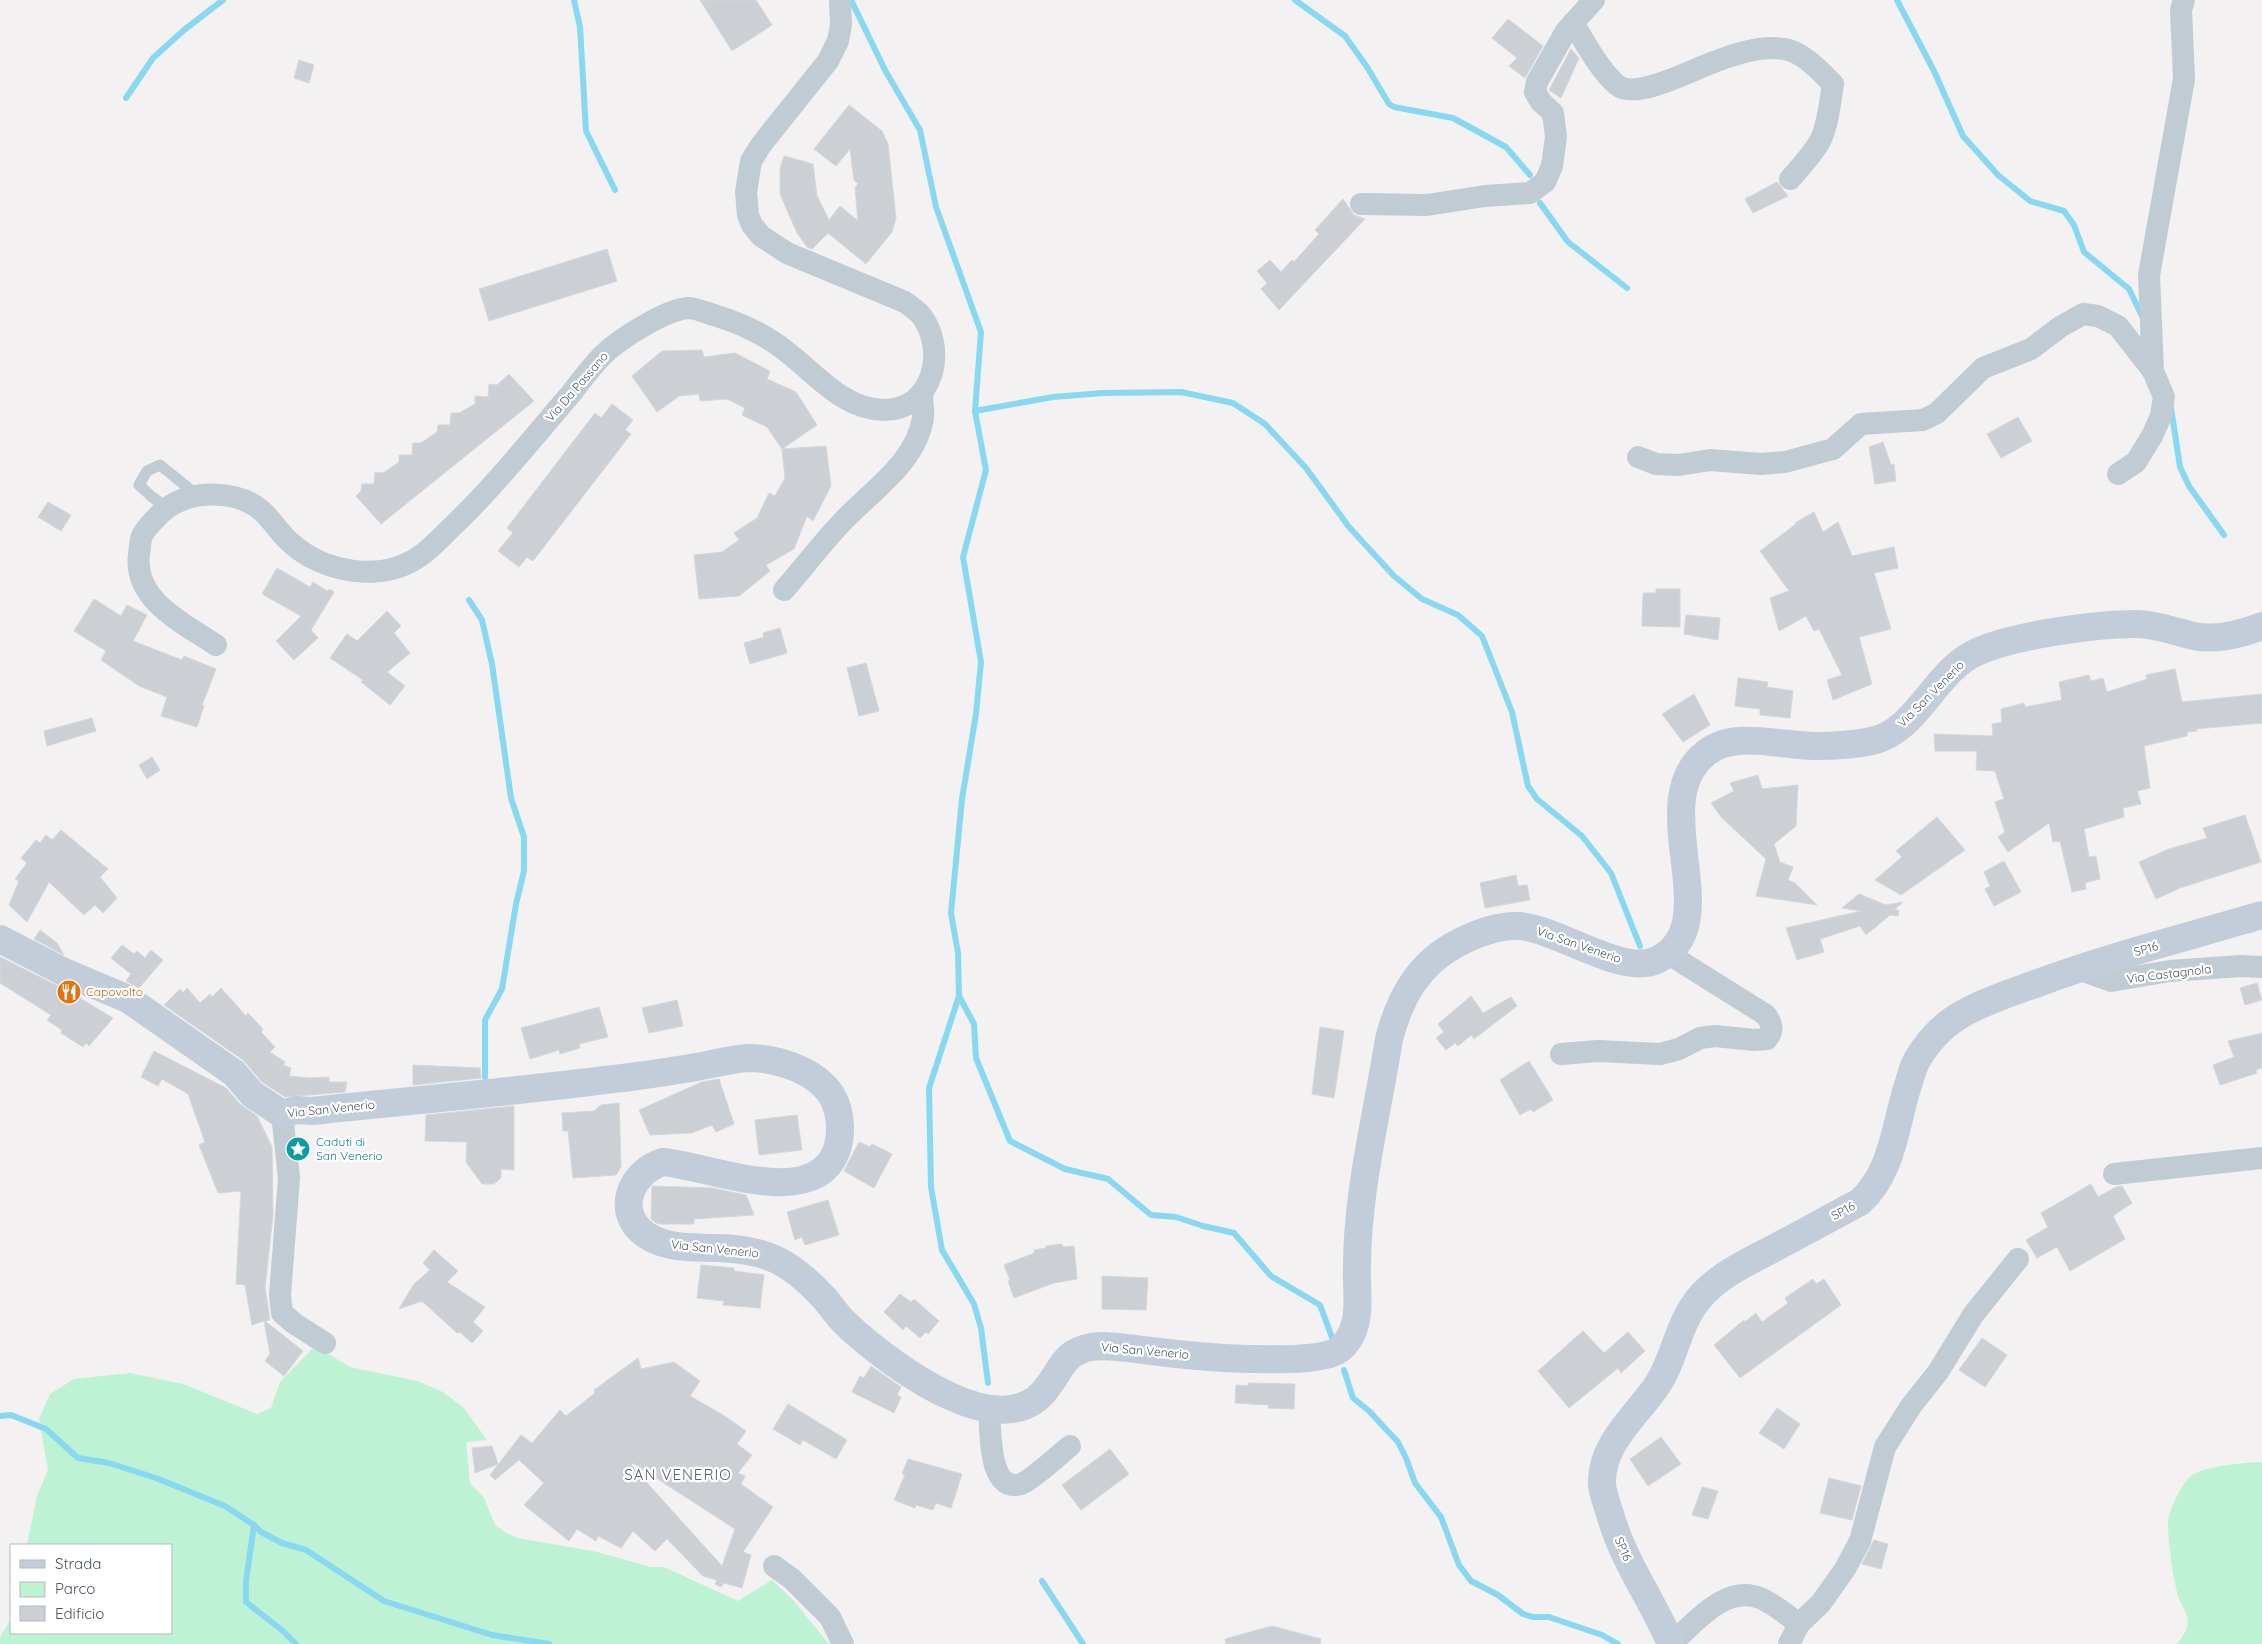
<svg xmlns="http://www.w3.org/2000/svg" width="2262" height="1644" viewBox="0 0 2262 1644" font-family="Quicksand,sans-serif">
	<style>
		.green { fill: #bef2d4 }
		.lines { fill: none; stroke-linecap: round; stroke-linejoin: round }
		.stream { stroke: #89d8f1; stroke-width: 6 }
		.building { fill: #ccd0d5; stroke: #d4d7dc; fill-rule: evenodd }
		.lane { stroke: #c1cbd3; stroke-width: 11 }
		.street { stroke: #c1cbd3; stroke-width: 22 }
		.secondary { stroke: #c3cdda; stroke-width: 28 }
		.labels { text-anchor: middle; stroke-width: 4.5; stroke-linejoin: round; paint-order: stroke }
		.street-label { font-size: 12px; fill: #47535f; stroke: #fff }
		.food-label { font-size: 12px; fill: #c56008; stroke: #fff; text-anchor: start }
		.culture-label { font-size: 12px; fill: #0d838f; stroke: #fff; text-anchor: start }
		.quarter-label { font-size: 15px; letter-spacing: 1px; fill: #5d6166; stroke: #fff }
	</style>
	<rect width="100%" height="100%" fill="#f3f1f1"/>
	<g class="green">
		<polygon points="315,1346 350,1367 417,1381 443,1392 464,1408 487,1440 466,1442 470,1483 484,1498 495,1525 506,1533 518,1538 597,1552 651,1567 664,1567 738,1601 772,1580 793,1600 829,1644 0,1644 0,1637 11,1619 11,1633 171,1633 171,1545 27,1545 37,1496 48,1470 39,1419 50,1394 74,1379 130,1373 183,1384 257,1414 271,1408 280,1382"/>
		<path d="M2258,1462L2262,1463V1644H2177C2200,1616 2180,1612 2176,1588C2172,1569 2168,1542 2168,1523C2168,1512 2182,1483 2191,1476C2204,1466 2242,1463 2258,1462Z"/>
	</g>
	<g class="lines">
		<g class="stream">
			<polyline points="574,0 580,27 586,131 615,190"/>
			<polyline points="851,0 886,72 920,130 936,207 981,332 975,411 986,470 963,557 981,662 976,714 962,799 951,913 958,953 959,996 929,1088 931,1187 942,1250 974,1304 981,1328 988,1383"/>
			<polyline points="1295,0 1345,36 1367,67 1389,104 1394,107 1453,118 1506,147 1530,175"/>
			<polyline points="1897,0 1934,71 1963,136 1998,175 2030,201 2064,211 2074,225 2084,252 2129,289 2142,316"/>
			<polyline points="126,98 153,58 184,30 223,0"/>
			<polyline points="1540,203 1568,242 1627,288"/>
			<polyline points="2171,408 2180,467 2189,486 2224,535"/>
			<polyline points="975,411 1053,397 1103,393 1181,392 1233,403 1265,424 1306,468 1349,527 1394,576 1422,599 1458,615 1482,636 1512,712 1528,786 1537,799 1582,836 1611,873 1640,946"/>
			<polyline points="469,600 482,620 492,664 511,798 524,837 524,871 516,904 502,989 485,1020 485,1077"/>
			<polyline points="959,996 974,1024 976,1058 1010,1141 1065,1169 1108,1179 1151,1215 1176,1217 1203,1226 1234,1233 1271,1276 1320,1305 1333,1340"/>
			<polyline points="1344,1370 1353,1398 1369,1411 1398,1442 1406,1458 1415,1483 1441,1517 1459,1565 1471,1581 1498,1595 1523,1614 1533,1617 1549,1617 1602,1635 1618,1644"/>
			<polyline points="0,1416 11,1415 46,1429 78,1458 109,1463 156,1478 225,1506 254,1525 261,1532 282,1543 306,1550 384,1601 492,1635 549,1644"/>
			<polyline points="254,1525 246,1581 246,1602 283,1631 296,1644"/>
			<polyline points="1042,1581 1083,1644"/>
		</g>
	</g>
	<g class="building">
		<polygon points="700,0 756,0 772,25 732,51"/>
		<polygon points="1508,19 1543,46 1525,78 1509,66 1517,58 1492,38"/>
		<polygon points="1571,49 1579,58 1561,98 1549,90"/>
		<polygon points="299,60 314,65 309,83 294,78"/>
		<polygon points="849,105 882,131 888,144 896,218 892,232 866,264 828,233 812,249 807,247 797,233 780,194 780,169 784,156 813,164 817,196 829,220 840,206 858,221 855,188 858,184 854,180 850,149 836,166 814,149"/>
		<polygon points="1777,182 1788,196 1753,213 1745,199"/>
		<polygon points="1343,199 1354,215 1365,219 1279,310 1261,289 1267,283 1257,271 1270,260 1281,272 1292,260 1294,262 1319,234 1315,230"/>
		<polygon points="607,249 617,281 489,321 479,289"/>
		<polygon points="702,350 704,357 735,353 770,371 767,379 796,392 817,425 782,449 767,427 742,415 745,408 727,399 700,401 699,394 679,396 657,412 632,376 662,351"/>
		<polygon points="509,374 534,401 381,524 356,496 361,491 362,484 374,484 375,472 383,473 392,467 399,462 399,455 412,455 413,443 421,443 437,432 438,425 450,425 451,413 459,413 475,404 475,396 488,397 489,384 497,385"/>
		<polygon points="612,404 633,420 625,430 631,434 533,561 527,557 519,567 498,551 513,533 507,528 595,413 601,418"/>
		<polygon points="2018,417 2032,441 2001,458 1987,434"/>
		<polygon points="1883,442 1891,465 1894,464 1896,481 1875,484 1869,447"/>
		<polygon points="826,446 831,486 813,521 807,516 794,549 766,565 770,571 739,596 699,599 694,555 722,552 739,540 734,533 757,518 769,493 775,496 785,478 782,449"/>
		<polygon points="48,502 71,515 61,531 38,517"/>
		<polygon points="1814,512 1823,532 1838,522 1852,556 1894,547 1898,568 1874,573 1891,629 1859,637 1872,684 1833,700 1827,680 1842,675 1819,629 1814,631 1806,616 1779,631 1770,598 1789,591 1760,551 1796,524 1795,523"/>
		<polygon points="277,568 310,587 313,582 327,591 330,589 334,592 311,630 318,638 294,660 276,641 301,616 262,594"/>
		<polygon points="1656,589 1680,589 1680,627 1642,626 1643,593 1656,593"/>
		<polygon points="94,599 121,616 127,605 147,615 133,641 182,660 184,656 216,669 202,705 204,706 197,727 161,716 167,697 139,686 101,660 106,651 74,631"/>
		<polygon points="387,611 401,626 394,633 410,653 387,672 405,686 390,705 361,682 363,680 330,658 347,634 357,641"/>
		<polygon points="1686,615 1720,618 1718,640 1684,634"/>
		<polygon points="780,628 787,653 750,664 744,643 764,637 763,633"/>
		<polygon points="866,663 879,711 859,716 847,668"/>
		<polygon points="2175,669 2182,702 2262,694 2262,723 2196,729 2197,731 2187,732 2187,736 2144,746 2150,788 2137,791 2141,804 2123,808 2124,817 2084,829 2089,857 2096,856 2100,879 2085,883 2086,889 2072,892 2060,841 2053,842 2049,823 2008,852 1998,837 2005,832 1995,802 2004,799 1995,771 1976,770 1977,751 1935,751 1934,734 1993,736 1992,724 2002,722 2001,709 2024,703 2025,707 2062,700 2059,682 2089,675 2091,681 2103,678 2107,692 2147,679 2146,675"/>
		<polygon points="1738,678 1768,682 1767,687 1793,691 1790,718 1760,715 1760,709 1735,706"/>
		<polygon points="1694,694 1710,725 1683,742 1662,714"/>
		<polygon points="92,718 96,731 47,746 44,731"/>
		<polygon points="152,757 160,770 147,779 139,765"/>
		<polygon points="1758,775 1762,789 1798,785 1796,826 1774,844 1780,862 1793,867 1788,880 1795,883 1817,905 1756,896 1766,859 1721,817 1711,803 1734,791 1730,783"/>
		<polygon points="2245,815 2261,862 2180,888 2156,899 2139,862 2169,849 2207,838 2203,828"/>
		<polygon points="1937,817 1965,850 1901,895 1875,880 1902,857 1896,851"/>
		<polygon points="61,830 108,869 100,877 117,898 103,913 95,905 84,915 49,882 27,922 9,905 19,881 15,879 27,863 21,858 36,840 40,843 46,835 52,840"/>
		<polygon points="2004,861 2021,892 1994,906 1985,889 1990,886 1984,872"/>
		<polygon points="1516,875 1518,886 1527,885 1530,900 1485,908 1480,883"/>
		<polygon points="1859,894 1886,905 1903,902 1895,909 1899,911 1898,916 1890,915 1866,935 1860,926 1820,939 1824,952 1797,960 1786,928 1861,911 1842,908"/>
		<polygon points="40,930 57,943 64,955 34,939"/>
		<polygon points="122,945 134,954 137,951 145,958 151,950 163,960 139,988 126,981 131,974 111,958"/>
		<polygon points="0,957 70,992 113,1018 89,1046 86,1043 83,1047 61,1033 62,1030 47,1020 51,1015 0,983"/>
		<polygon points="2257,983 2262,1000 2245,1005 2240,988"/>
		<polygon points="187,988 200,1003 210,994 212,997 221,988 246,1016 248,1013 263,1029 261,1032 275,1047 270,1052 285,1062 283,1065 291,1068 289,1076 310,1078 329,1077 329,1082 347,1082 345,1092 285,1097 262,1082 243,1060 164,1005 180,989 183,993"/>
		<polygon points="1471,996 1483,1013 1511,997 1517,1006 1474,1039 1471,1035 1458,1046 1455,1043 1446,1050 1436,1038 1444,1032 1438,1024"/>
		<polygon points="677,1000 683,1026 649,1033 642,1008"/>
		<polygon points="599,1007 608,1037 579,1044 580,1048 560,1054 559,1050 530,1059 521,1028"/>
		<polygon points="1320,1027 1344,1031 1334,1098 1312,1094"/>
		<polygon points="2262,1033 2262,1068 2256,1070 2257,1073 2220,1085 2213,1065 2234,1057 2228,1041"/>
		<polygon points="154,1051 226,1088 240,1104 257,1116 272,1147 273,1215 265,1287 270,1320 265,1321 303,1351 284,1376 265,1361 270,1354 264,1321 252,1325 245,1285 236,1284 241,1191 218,1193 199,1145 205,1142 188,1094 162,1079 158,1086 141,1077"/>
		<polygon points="1529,1061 1553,1100 1533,1112 1531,1109 1520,1115 1500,1080"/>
		<polygon points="413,1065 480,1068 481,1078 413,1085"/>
		<polygon points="719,1079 734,1124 716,1132 712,1125 692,1133 650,1135 639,1110 702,1082"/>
		<polygon points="619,1103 621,1167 616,1175 573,1178 568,1131 563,1131 562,1113 594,1111 601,1105"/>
		<polygon points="514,1106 514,1170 501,1169 501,1178 494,1184 482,1184 466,1162 467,1142 425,1141 426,1115"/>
		<polygon points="797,1115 802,1150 759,1155 755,1120"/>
		<polygon points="859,1142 870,1147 872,1144 892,1154 874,1188 844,1171"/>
		<polygon points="2091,1184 2098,1197 2116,1187 2122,1186 2132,1203 2113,1216 2125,1239 2070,1271 2057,1247 2037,1258 2026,1240 2048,1227 2041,1213"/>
		<polygon points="652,1186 712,1188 746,1195 754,1215 694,1219 694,1224 658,1224 651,1219"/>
		<polygon points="828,1200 839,1235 805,1245 802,1237 795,1240 787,1212"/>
		<polygon points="1062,1244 1063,1247 1074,1246 1077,1279 1054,1283 1014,1298 1008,1281 1010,1280 1004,1265 1034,1253 1034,1250 1046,1248 1046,1246"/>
		<polygon points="434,1250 458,1271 447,1282 485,1307 473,1322 483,1331 472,1343 460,1332 457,1333 422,1301 399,1309 414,1284 430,1270 423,1263"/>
		<polygon points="701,1265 734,1268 734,1271 764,1275 760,1308 723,1305 724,1301 697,1298"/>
		<polygon points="1102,1276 1148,1278 1146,1310 1102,1309"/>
		<polygon points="1813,1279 1816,1284 1824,1279 1841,1305 1740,1378 1714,1345 1744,1320 1745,1322 1756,1313 1762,1322 1788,1303 1785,1298"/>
		<polygon points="900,1294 911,1302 914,1299 939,1321 928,1334 926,1332 920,1338 906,1326 903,1330 884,1312"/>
		<polygon points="1583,1331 1604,1353 1628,1332 1645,1351 1621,1373 1618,1368 1569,1408 1538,1371"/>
		<polygon points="1982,1338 2007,1355 1985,1387 1959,1370"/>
		<path d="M638,1358L641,1369L674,1362L700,1381L690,1396L723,1415L746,1431L737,1444L752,1455L738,1473L745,1476L741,1484L773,1507L743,1552L751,1555L742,1588L724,1583L721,1587L715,1584L717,1580L703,1576L667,1539L655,1551L633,1531L621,1548L598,1536L596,1541L577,1529L569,1541L524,1505L544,1483L519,1460L495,1480L490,1475L521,1435L532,1443L560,1410L566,1416L595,1393L594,1390ZM633,1463L735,1529L722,1566L631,1465Z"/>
		<polygon points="871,1366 901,1387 897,1395 901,1397 894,1413 852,1392 860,1376 864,1378"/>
		<polygon points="1248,1383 1295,1384 1294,1409 1268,1408 1269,1405 1235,1403 1236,1385 1248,1386"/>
		<polygon points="788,1404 847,1440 836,1459 803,1440 800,1445 773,1429"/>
		<polygon points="1777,1408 1800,1424 1784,1449 1759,1433"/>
		<polygon points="1661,1437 1681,1464 1648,1486 1630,1459"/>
		<polygon points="492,1446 498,1464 475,1473 472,1448"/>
		<polygon points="1110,1449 1129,1474 1081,1510 1062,1485"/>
		<polygon points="908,1459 962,1474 951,1508 936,1503 933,1510 916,1505 915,1508 894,1500 905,1475 902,1474"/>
		<polygon points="1829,1478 1861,1486 1852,1520 1820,1513"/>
		<polygon points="1702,1487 1718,1491 1708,1519 1692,1515"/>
		<polygon points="1874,1540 1888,1544 1881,1569 1862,1564"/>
		<polygon points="1272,1626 1321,1639 1320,1644 1226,1644 1225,1639"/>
	</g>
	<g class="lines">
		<polyline class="lane" points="167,508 151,496 139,485 147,471 160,465 197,495"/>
		<g class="street">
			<path d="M1573,23C1585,42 1600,71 1617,85C1636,101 1693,69 1714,62C1735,54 1762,45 1784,49C1802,51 1821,72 1833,84C1830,102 1828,126 1820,141C1812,155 1801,167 1790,179"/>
			<polyline points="1361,204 1427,205 1485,196 1530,193 1545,182 1552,166 1556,137 1553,113 1541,102 1535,92 1537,82 1566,31 1594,0"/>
			<polyline points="1638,457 1656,464 1679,465 1710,460 1761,464 1785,462 1833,449 1861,424 1923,420 1937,413 1983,368 2031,349 2060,327 2083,314 2098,316 2118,326 2153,371"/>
			<polyline points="2118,474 2136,462 2152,436 2161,416 2164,397 2153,371 2149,275 2184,79 2181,10 2184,0"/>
			<path d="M784,590C804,567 823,542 844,520C873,490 916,462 923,418C924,411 922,402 922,395"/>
			<path d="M216,645C183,623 133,600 139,554C140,549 140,540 142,536C144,530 161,512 166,509C192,489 238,490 262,511C273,521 280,534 291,543C324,573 382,583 420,556C433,547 444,534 456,523C497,483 532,439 569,396C580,382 591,367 604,354C621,338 665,310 688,308C697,308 709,314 717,316C743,324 766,335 787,352C816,374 844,410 884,410C934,410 948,348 920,314C916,310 910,306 905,302L787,253L761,236L752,225L748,215L746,192L751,161L761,145L828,61L838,41L841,25L840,0"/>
			<polyline points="2078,969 2111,981 2170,971 2241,966 2262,967"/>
			<path d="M1561,1054L1598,1051L1660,1054L1679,1049L1700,1038L1715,1036L1754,1040L1767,1039C1774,1030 1772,1024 1766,1015L1667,953"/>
			<polyline points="282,1114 289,1178 280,1295 282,1313 295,1324 325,1343"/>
			<polyline points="2114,1174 2262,1158"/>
			<path d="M989,1409C991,1427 987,1494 1021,1484C1032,1480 1060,1454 1070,1446"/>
			<polyline points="774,1566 792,1579 830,1617 843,1644"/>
			<path d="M1671,1644C1694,1624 1725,1584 1760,1598C1774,1604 1787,1615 1799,1624L1821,1603L1845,1569L1860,1541L1885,1447L1911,1406L1938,1372L1973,1315L2018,1259"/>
			<polyline points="1789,1644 1799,1624"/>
		</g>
		<g class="secondary">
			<path d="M0,939L64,972L128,999L234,1073L252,1094L282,1114L296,1110L312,1111C413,1100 513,1092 613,1079C643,1076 672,1071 702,1066C717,1063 733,1059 748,1058C779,1058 822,1072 835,1102C841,1117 842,1136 836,1152C812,1211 709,1166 663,1162C630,1172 614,1213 646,1235C667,1249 692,1247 716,1248C767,1249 791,1262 825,1299C832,1307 837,1315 844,1322C872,1349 917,1382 952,1397C985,1412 1026,1420 1049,1385C1063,1366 1065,1352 1091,1347C1111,1344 1131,1349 1151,1351C1182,1355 1215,1358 1247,1359C1269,1359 1324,1362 1340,1349C1360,1332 1358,1305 1357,1282C1355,1198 1376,1121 1389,1039C1400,997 1419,963 1458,943C1477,933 1497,925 1519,926C1557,928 1622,977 1657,960C1730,925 1642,803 1706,753C1734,730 1781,746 1814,746C1833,746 1854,745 1872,741C1919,730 1934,671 1977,652C2014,635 2096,624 2137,624C2157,624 2175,632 2194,636C2216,641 2241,634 2262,626"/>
			<path d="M1671,1644C1652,1599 1623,1561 1610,1514C1607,1505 1603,1494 1602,1485C1600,1445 1635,1417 1656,1387C1673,1363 1676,1333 1692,1308C1711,1277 1749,1262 1780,1245C1807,1231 1833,1216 1860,1202C1894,1171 1895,1123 1909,1082C1911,1075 1913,1067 1917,1060C1928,1041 1944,1024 1964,1013C1987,1000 2013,992 2038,983C2111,956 2187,937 2262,915"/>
		</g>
	</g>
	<defs>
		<symbol id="restaurant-disc" viewBox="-11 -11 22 22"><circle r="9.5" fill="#e8710a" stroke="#fff"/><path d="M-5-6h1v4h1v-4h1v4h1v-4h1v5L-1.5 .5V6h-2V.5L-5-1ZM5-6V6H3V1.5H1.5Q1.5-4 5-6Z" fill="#fff"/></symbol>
		<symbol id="sight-disc" viewBox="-11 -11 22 22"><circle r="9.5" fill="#0f9aa8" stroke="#fff"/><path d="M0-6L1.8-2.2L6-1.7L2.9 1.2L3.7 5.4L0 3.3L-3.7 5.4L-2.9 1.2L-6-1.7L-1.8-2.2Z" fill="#fff"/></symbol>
	</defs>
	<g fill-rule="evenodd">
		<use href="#restaurant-disc" x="55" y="978" width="28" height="28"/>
		<use href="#sight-disc" x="284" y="1135" width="28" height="28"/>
	</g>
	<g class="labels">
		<g class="street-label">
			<text transform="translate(577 387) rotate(-49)" y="4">Via Da Passano</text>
			<text transform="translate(1931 694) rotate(-45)" y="4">Via San Venerio</text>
			<text transform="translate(1579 945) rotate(19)" y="4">Via San Venerio</text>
			<text transform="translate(2146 949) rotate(-16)" y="4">SP16</text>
			<text transform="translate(2169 974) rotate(-7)" y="4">Via Castagnola</text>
			<text transform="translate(331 1109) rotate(-6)" y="4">Via San Venerio</text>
			<text transform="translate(1843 1211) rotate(-28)" y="4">SP16</text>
			<text transform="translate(715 1249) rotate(6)" y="4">Via San Venerio</text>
			<text transform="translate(1145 1351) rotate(5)" y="4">Via San Venerio</text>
			<text transform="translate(1623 1549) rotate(67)" y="4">SP16</text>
		</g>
		<g class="food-label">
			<text x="86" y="996">Capovolto</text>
		</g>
		<g class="culture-label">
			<text x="316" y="1146">Caduti di<tspan x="316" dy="14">San Venerio</tspan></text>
		</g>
		<g class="quarter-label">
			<text x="678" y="1480">SAN VENERIO</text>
		</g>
	</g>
	<rect x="10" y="1544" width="162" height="90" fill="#ffffff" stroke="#b5babf"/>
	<rect x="20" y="1560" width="25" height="8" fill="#c3cdda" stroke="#b5babf"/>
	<text x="55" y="1569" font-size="15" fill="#47535f">Strada</text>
	<rect x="20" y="1582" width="25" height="15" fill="#bef2d4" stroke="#b5babf"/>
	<text x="55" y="1594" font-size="15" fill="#47535f">Parco</text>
	<rect x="20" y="1606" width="25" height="15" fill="#ccd0d5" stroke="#b5babf"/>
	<text x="55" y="1619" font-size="15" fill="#47535f">Edificio</text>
</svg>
